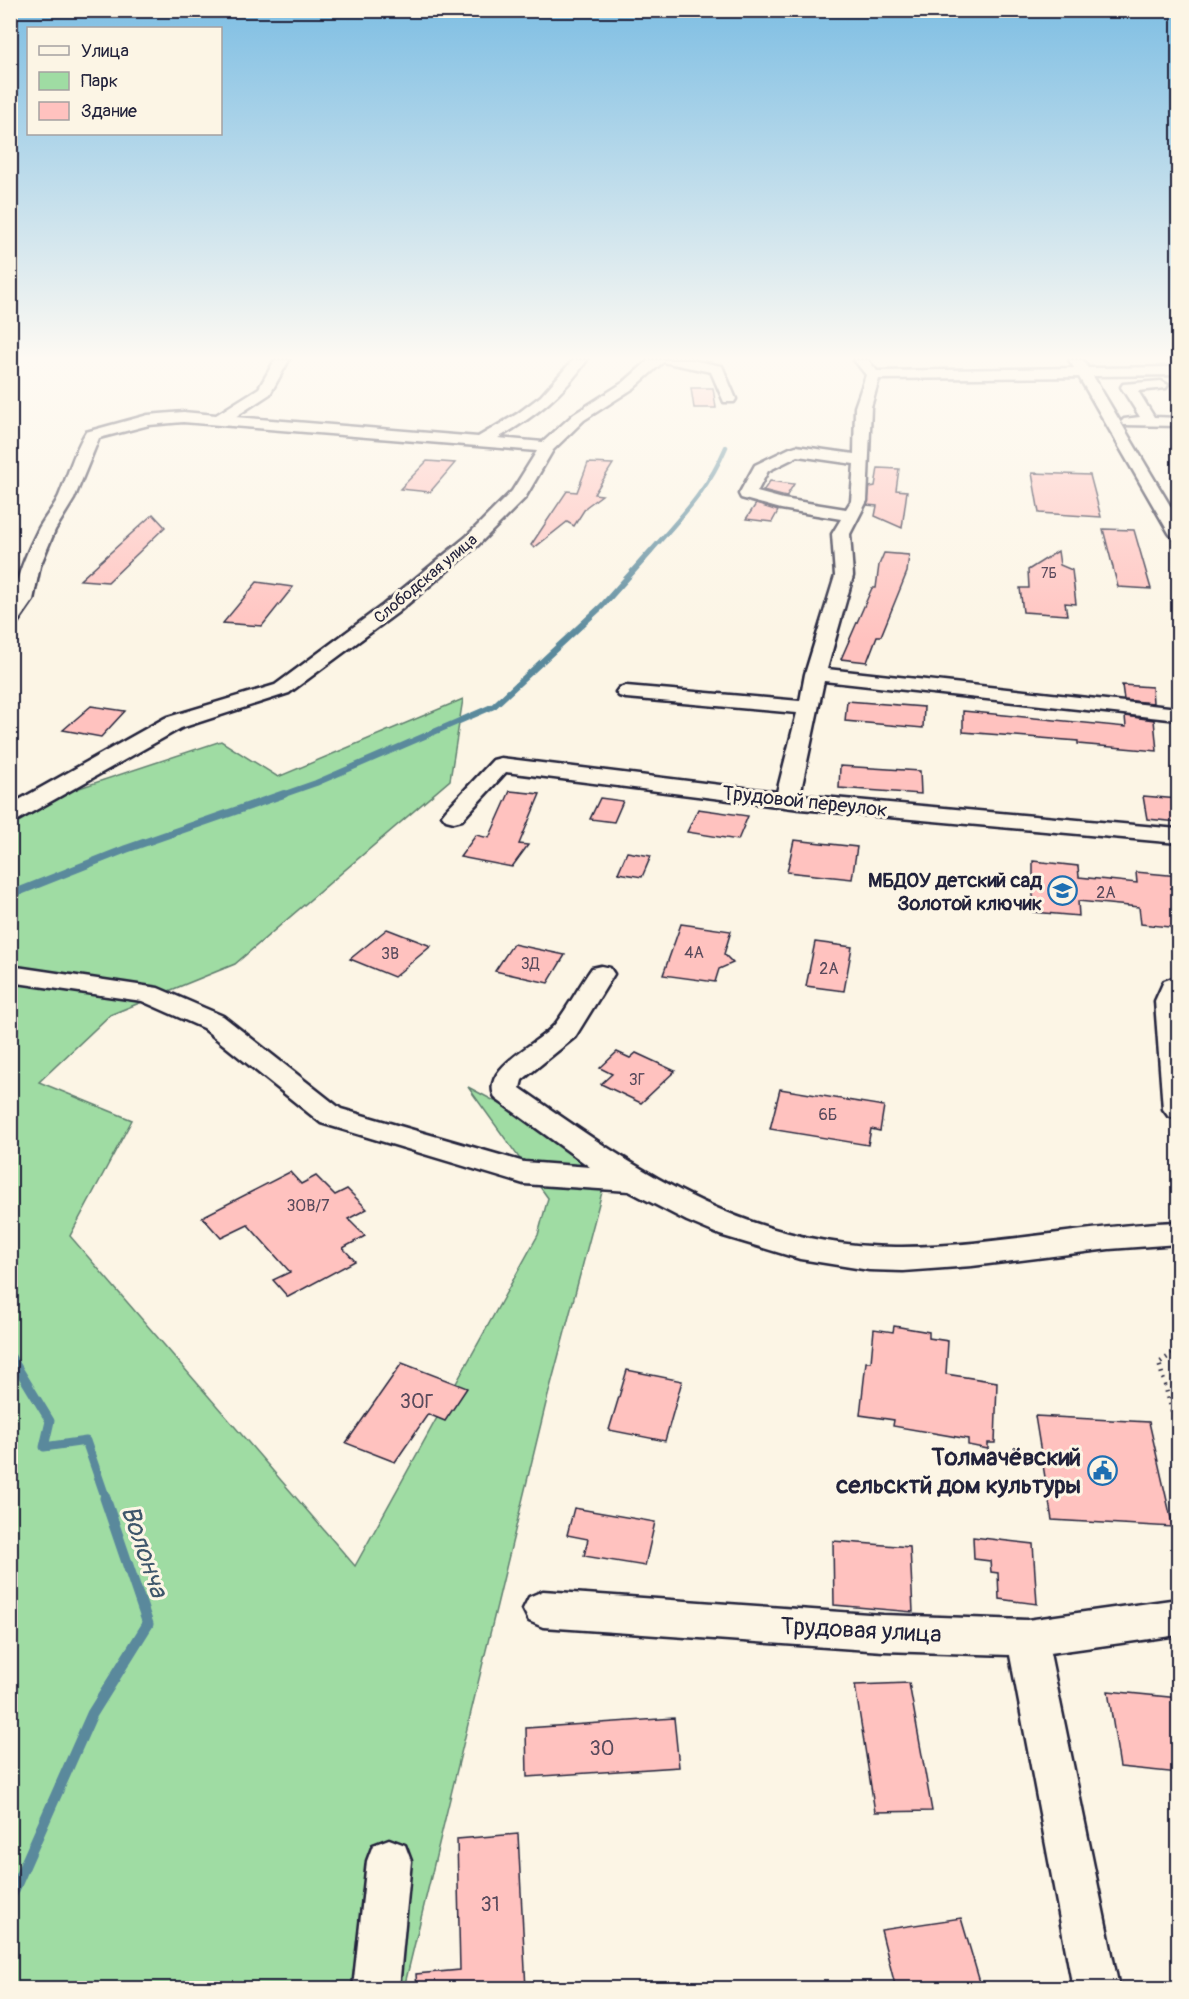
<svg xmlns="http://www.w3.org/2000/svg" width="1189" height="1999" viewBox="0 0 1189 1999" font-family="Pangolin,sans-serif">
	<style>
		.green { fill: #9fdca3; stroke: #607f6f; stroke-width: 1.5 }
		.lines { fill: none; stroke-linecap: round; stroke-linejoin: round }
		.stream-far4 { stroke: #5a899c; stroke-width: 4.5 }
		.stream-far3 { stroke: #5a899c; stroke-width: 6 }
		.stream-far2 { stroke: #5a899c; stroke-width: 8 }
		.stream-far1 { stroke: #5a899c; stroke-width: 9 }
		.stream { stroke: #5a899c; stroke-width: 11 }
		.building { fill: #ffc2bf; stroke: #22223b; stroke-width: 1.5 }
		.minor-casing { stroke: #22223b; stroke-width: 5 }
		.path { stroke: #22223b; stroke-width: 4.5; stroke-dasharray: 1.5 5; stroke-linecap: butt }
		.minor { fill: #fcf5e5; fill-rule: evenodd }
		.labels { text-anchor: middle; stroke-width: 6; stroke-linejoin: round; paint-order: stroke }
		.far-number-label { font-size: 14px; fill: #594a5c }
		.far-street-label { font-size: 16px; fill: #22223b; stroke: #fcf5e5 }
		.number-label { font-size: 16px; fill: #594a5c }
		.street-label { font-size: 20px; fill: #22223b; stroke: #fcf5e5 }
		.poi-label { font-size: 20px; font-weight: bold; fill: #22223b; stroke: #fcf5e5; text-anchor: end }
		.near-number-label { font-size: 20px; fill: #594a5c }
		.near-poi-label { font-size: 24px; font-weight: bold; fill: #22223b; stroke: #fcf5e5; text-anchor: end }
		.near-street-label { font-size: 24px; fill: #22223b; stroke: #fcf5e5 }
		.near-water-label { font-size: 26px; font-style: italic; fill: #3e566b; stroke: #fcf5e5 }
	</style>
	<rect width="100%" height="100%" fill="#fcf5e5"/>
	<filter id="ink" filterUnits="userSpaceOnUse"><feTurbulence type="fractalNoise" baseFrequency=".0167" numOctaves="2"/><feDisplacementMap in="SourceGraphic" scale="12" xChannelSelector="R" yChannelSelector="G"/><feConvolveMatrix kernelMatrix="1 2 1 2 8 2 1 2 1" color-interpolation-filters="sRGB"/></filter>
	<g filter="url(#ink)">
		<polygon class="green" points="463,699 450,780 235,964 110,1015 39,1082 132,1120 70,1236 355,1566 538,1235 548,1198 468,1087 610,1162 546,1403 404,1988 11,1988 10,811 221,741 278,777"/>
		<g class="lines">
			<path class="stream-far4" d="M650,552C680,518 708,490 726,447"/>
			<polyline class="stream-far3" points="279,796 316,783 494,706 602,606 651,551"/>
			<polyline class="stream-far2" points="10,895 126,849 284,794"/>
			<polyline class="stream-far1" points="10,1355 50,1421 44,1447 86,1441 106,1499"/>
			<polyline class="stream" points="10,1899 92,1714 148,1624 105,1498"/>
		</g>
		<g class="building">
			<polygon points="691,388 713,388 716,408 694,408"/>
			<polygon points="427,461 455,463 430,492 400,489"/>
			<polygon points="588,463 613,464 594,494 602,495 586,507 574,526 567,522 534,548 531,545 567,491 577,492"/>
			<polygon points="878,468 899,469 896,490 907,491 902,528 875,516 877,506 867,505 870,487 875,486"/>
			<polygon points="1032,473 1090,475 1101,517 1039,513"/>
			<polygon points="770,481 794,484 786,497 763,491"/>
			<polygon points="756,504 778,511 772,522 746,519"/>
			<polygon points="153,514 165,527 108,582 80,580"/>
			<polygon points="1103,529 1134,530 1151,589 1118,587"/>
			<polygon points="1058,551 1060,565 1072,570 1076,604 1065,603 1067,615 1023,612 1020,588 1029,588 1028,570"/>
			<polygon points="884,553 909,555 907,572 881,636 877,636 867,662 841,659 872,588 876,588 879,565"/>
			<polygon points="257,582 293,587 262,626 223,623"/>
			<polygon points="1122,685 1152,687 1153,703 1124,700"/>
			<polygon points="847,701 924,707 923,728 845,721"/>
			<polygon points="91,706 125,711 101,737 63,730"/>
			<polygon points="963,711 1126,727 1125,716 1154,720 1157,751 1078,744 1078,741 963,732"/>
			<polygon points="840,766 920,771 921,794 839,788"/>
			<polygon points="510,791 540,794 519,844 528,845 512,867 460,857 476,835 489,838"/>
			<polygon points="1143,796 1179,799 1179,822 1147,819"/>
			<polygon points="600,798 623,801 614,822 590,819"/>
			<polygon points="698,809 748,816 738,840 687,832"/>
			<polygon points="794,840 857,847 852,879 787,872"/>
			<polygon points="627,852 651,856 642,877 618,873"/>
			<polygon points="1033,861 1078,866 1079,877 1137,883 1136,872 1179,876 1179,928 1141,924 1139,907 1078,901 1079,916 1033,912"/>
			<polygon points="681,924 731,931 724,954 733,963 719,969 715,982 663,975"/>
			<polygon points="387,929 431,946 394,977 350,959"/>
			<polygon points="815,942 852,947 844,991 806,986"/>
			<polygon points="513,944 565,955 548,983 495,971"/>
			<polygon points="617,1052 630,1058 636,1053 675,1071 641,1103 601,1084 612,1074 600,1068"/>
			<polygon points="780,1089 884,1106 880,1131 871,1129 868,1145 770,1129"/>
			<polygon points="290,1172 301,1184 316,1176 335,1195 347,1189 367,1209 348,1219 365,1236 343,1248 355,1261 288,1297 273,1280 290,1272 248,1225 221,1238 202,1217"/>
			<polygon points="894,1326 929,1332 929,1338 948,1341 946,1374 997,1382 995,1443 988,1443 988,1449 968,1445 968,1439 893,1426 894,1420 860,1415 866,1362 871,1362 874,1329 893,1332"/>
			<polygon points="402,1363 467,1388 445,1421 428,1414 395,1462 346,1443"/>
			<polygon points="627,1370 682,1381 665,1441 609,1430"/>
			<polygon points="1035,1416 1149,1422 1173,1527 1052,1520"/>
			<polygon points="574,1508 655,1522 645,1566 584,1556 588,1539 567,1535"/>
			<polygon points="973,1537 1033,1544 1037,1604 999,1599 998,1573 991,1572 990,1561 974,1559"/>
			<polygon points="833,1541 910,1547 913,1612 834,1605"/>
			<polygon points="909,1683 932,1811 875,1812 855,1685"/>
			<polygon points="1108,1691 1179,1698 1179,1773 1120,1767"/>
			<polygon points="674,1718 679,1767 527,1777 526,1728"/>
			<polygon points="518,1834 526,1989 417,1989 416,1974 460,1970 457,1839"/>
			<polygon points="961,1918 982,1989 896,1989 881,1930"/>
		</g>
		<g class="lines">
			<defs>
				<g id="minor">
					<path d="M275,360H289L270,394L235,417L478,437L517,414L541,396L573,360H587C563,395 534,417 498,438L543,442L574,414L624,382L649,360H691L722,366L736,399L734,402H724L711,372L663,362L634,388L584,420L553,450L525,498L478,545L397,613L289,693L181,728L18,820L10,822V805L165,718L275,685L383,605L466,537L512,491L537,451L183,422L149,425L99,438L74,499L55,530L40,566L33,600L17,623L10,625C10,594 23,560 37,532C43,519 53,509 59,496C68,475 74,451 86,432L148,415L183,412L216,415L259,388Z"/>
					<path d="M854,360H868L877,371L1074,368L1069,360H1083L1088,368L1178,367V375L1093,376L1178,519V538L1172,537L1169,533L1079,377L879,379L871,407L867,501L850,534L853,576L827,669L1178,708V720L824,681L800,795L1178,829V843L800,809L506,772L462,820L454,822L446,820L442,815L446,810L493,760L501,758L777,792L797,713L626,698L619,696L616,692L619,688L626,686L800,701L805,674L835,576L832,534L841,519L781,509L741,498L739,494L755,465L790,448L796,446L854,454L855,407L866,375ZM798,456L854,464L851,501L846,509L783,499L757,492L768,471Z"/>
					<polygon points="1161,381 1168,385 1166,388 1138,391 1154,417 1178,418 1178,426 1124,425 1121,422 1124,419 1140,417 1121,387 1123,384"/>
					<path d="M10,966L158,988L223,1016L341,1109L524,1162L590,1167L496,1099C477,1068 542,1043 556,1023C569,1006 579,986 592,968L601,966L610,968L614,974L575,1037L522,1080L520,1088C640,1172 749,1249 902,1247C995,1246 1086,1225 1178,1222V1244L1109,1249L972,1266L903,1271L869,1270L800,1259L720,1235L687,1221L629,1191L524,1184L321,1123L203,1028L142,1001L10,982Z"/>
					<polygon points="1178,976 1178,1119 1168,1116 1163,1109 1155,1001 1164,981"/>
					<polygon points="543,1591 883,1615 1027,1620 1178,1599 1178,1635 1050,1653 1119,1988 1073,1988 1010,1655 883,1651 543,1627 529,1621 523,1609 529,1597"/>
					<polygon points="389,1839 405,1845 411,1861 399,1988 353,1988 367,1861 373,1845"/>
				</g>
			</defs>
			<use href="#minor" class="minor-casing"/>
			<polyline class="path" points="1178,1350 1159,1363 1178,1433"/>
			<use href="#minor" class="minor"/>
		</g>
	</g>
	<linearGradient id="sky" x2="0" y2="1"><stop stop-color="#7ebee3"/><stop offset="0.56" stop-color="#fefaf3"/><stop offset="1" stop-color="#fefaf3" stop-opacity="0"/></linearGradient>
	<rect width="1189" height="640" fill="url(#sky)"/>
	<defs>
		<symbol id="school-ring" viewBox="-11 -11 22 22"><circle r="9.5" fill="#fcf5e5" stroke="#1f6fb2" stroke-width="1.5"/><path d="M0-5L7-2L0 1L-7-2ZM-4 1L0 2.5L4 1V4Q0 6-4 4Z" fill="#1f6fb2"/></symbol>
		<symbol id="civic-ring" viewBox="-11 -11 22 22"><circle r="9.5" fill="#fcf5e5" stroke="#1f6fb2" stroke-width="1.5"/><path d="M-.6-6.5H3V-4.5H.6V-3L4-1V1h2V6H-6V1h2V-1L-.6-3ZM-1.2 2.5V6h2.4V2.5Z" fill="#1f6fb2"/></symbol>
	</defs>
	<g fill-rule="evenodd">
		<use href="#school-ring" x="1046" y="874" width="33" height="33"/>
		<use href="#civic-ring" x="1086" y="1454" width="33" height="33"/>
	</g>
	<g class="labels">
		<g class="far-number-label">
			<text x="1049" y="578">7Б</text>
		</g>
		<g class="far-street-label">
			<text transform="translate(425 578) rotate(-40)" y="6">Слободская улица</text>
		</g>
		<g class="number-label">
			<text x="1106" y="898">2А</text>
			<text x="694" y="958">4А</text>
			<text x="390" y="959">3В</text>
			<text x="530" y="969">3Д</text>
			<text x="829" y="974">2А</text>
			<text x="637" y="1085">3Г</text>
			<text x="828" y="1120">6Б</text>
			<text x="308" y="1211">30В/7</text>
		</g>
		<g class="street-label">
			<text transform="translate(805 801) rotate(6)" y="7">Трудовой переулок</text>
		</g>
		<g class="poi-label">
			<text x="1042" y="887">МБДОУ детский сад<tspan x="1042" dy="23">Золотой ключик</tspan></text>
		</g>
		<g class="near-number-label">
			<text x="417" y="1408">30Г</text>
			<text x="602" y="1755">30</text>
			<text x="490" y="1911">31</text>
		</g>
		<g class="near-poi-label">
			<text x="1081" y="1465">Толмачёвский<tspan x="1081" dy="28">сельсктй дом культуры</tspan></text>
		</g>
		<g class="near-street-label">
			<text transform="translate(861 1630) rotate(3)" y="8">Трудовая улица</text>
		</g>
		<g class="near-water-label">
			<text transform="translate(145 1551) rotate(71)" y="9">Волонча</text>
		</g>
	</g>
	<rect width="1189" height="1999" fill="none" stroke="#fcf5e5" stroke-width="36"/>
	<rect x="18" y="18" width="1153" height="1963" fill="none" stroke="#22223b" stroke-width="2" filter="url(#ink)"/>
	<rect x="27" y="27" width="195" height="108" fill="#fcf5e5" stroke="#a5a1a1" stroke-width="1.5"/>
	<rect x="39" y="46" width="30" height="9" fill="#fcf5e5" stroke="#a5a1a1" stroke-width="1.5"/>
	<text x="81" y="57" font-size="18" fill="#22223b">Улица</text>
	<rect x="39" y="72" width="30" height="18" fill="#9fdca3" stroke="#a5a1a1" stroke-width="1.5"/>
	<text x="81" y="87" font-size="18" fill="#22223b">Парк</text>
	<rect x="39" y="102" width="30" height="18" fill="#ffc2bf" stroke="#a5a1a1" stroke-width="1.5"/>
	<text x="81" y="117" font-size="18" fill="#22223b">Здание</text>
</svg>
